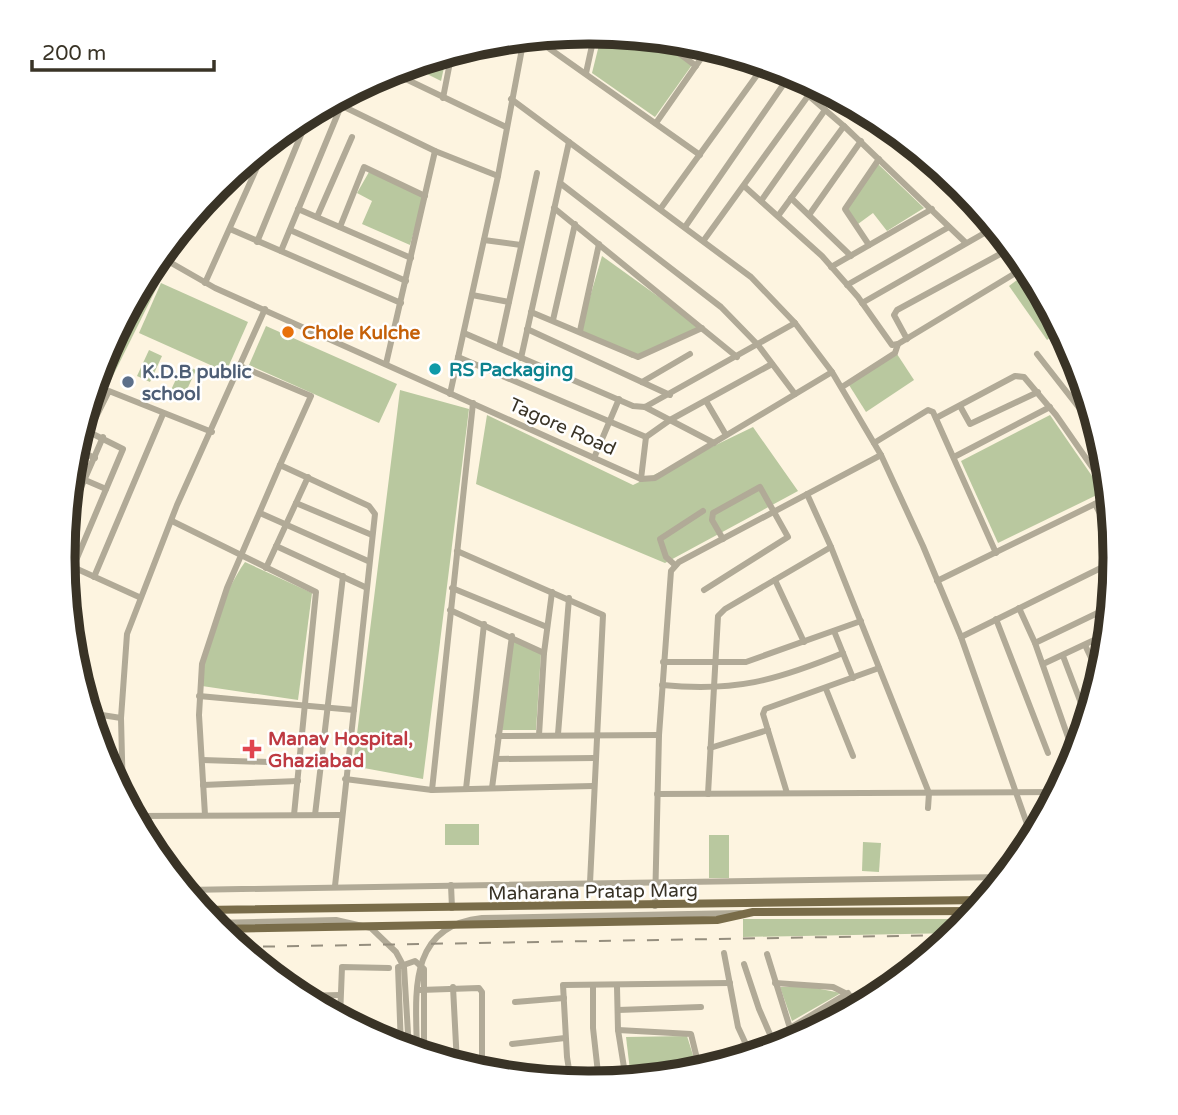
<svg xmlns="http://www.w3.org/2000/svg" width="1178" height="1115" viewBox="0 0 1178 1115" font-family="'Varela Round',sans-serif">
	<style>
		.green { fill: #b9c89f }
		.lines { fill: none; stroke-linecap: round; stroke-linejoin: round }
		.minor { stroke: #b1aa97; stroke-width: 6 }
		.major { stroke: #796c49; stroke-width: 8 }
		.rail { stroke: #958e7e; stroke-width: 2; stroke-dasharray: 12 12; stroke-linecap: butt }
		.food-dot { fill: #e8710a; stroke: #fff; stroke-width: 2.5 }
		.culture-dot { fill: #0f9aa8; stroke: #fff; stroke-width: 2.5 }
		.service-dot { fill: #5c6f8a; stroke: #fff; stroke-width: 2.5 }
		.health-dot { fill: #e0444e; stroke: #fff; stroke-width: 2.5 }
		.labels { text-anchor: middle; stroke-width: 5; stroke-linejoin: round; paint-order: stroke }
		.food-label { font-size: 19px; font-weight: bold; fill: #c56008; stroke: #fff; text-anchor: start }
		.culture-label { font-size: 19px; font-weight: bold; fill: #0d838f; stroke: #fff; text-anchor: start }
		.service-label { font-size: 19px; font-weight: bold; fill: #4e5e75; stroke: #fff; text-anchor: start }
		.street-label { font-size: 19px; fill: #393326; stroke: #fff }
		.health-label { font-size: 19px; font-weight: bold; fill: #be3a42; stroke: #fff; text-anchor: start }
		.rim { fill: none; stroke: #393326; stroke-width: 9 }
	</style>
	<rect width="100%" height="100%" fill="#fdf4e0"/>
	<g class="green">
		<polygon points="602,33 653,38 692,65 655,117 592,73"/>
		<polygon points="447,54 441,81 409,65"/>
		<polygon points="878,164 924,208 887,231 873,213 858,224 848,213 848,205"/>
		<polygon points="369,172 424,197 410,245 362,224 372,201 357,193"/>
		<polygon points="602,256 702,328 632,358 580,331"/>
		<polygon points="153,263 165,271 88,426 82,424 103,356"/>
		<polygon points="1029,271 1061,330 1047,340 1009,286"/>
		<polygon points="161,283 248,322 226,372 139,333"/>
		<polygon points="266,326 397,384 379,423 249,365"/>
		<polygon points="149,350 162,356 150,382 137,376"/>
		<polygon points="897,354 914,380 866,412 849,385"/>
		<polygon points="183,364 196,370 184,396 171,390"/>
		<polygon points="400,390 469,409 423,779 353,766"/>
		<polygon points="487,415 633,485 753,427 798,491 665,563 476,484"/>
		<polygon points="1050,415 1103,492 998,543 961,461"/>
		<path d="M245,562L312,593L298,700L202,686C203,648 223,593 245,562Z"/>
		<polygon points="513,639 541,653 536,730 502,730"/>
		<rect x="445" y="824" width="34" height="21"/>
		<rect x="709" y="835" width="20" height="43"/>
		<polygon points="863,842 881,843 879,872 862,871"/>
		<polygon points="743,919 970,919 957,933 743,937"/>
		<polygon points="780,987 810,987 841,993 792,1021"/>
		<polygon points="687,1036 697,1068 687,1074 631,1079 626,1037"/>
	</g>
	<g class="lines">
		<g class="minor">
			<polyline points="533,37 700,155"/>
			<polyline points="659,38 696,66"/>
			<polyline points="389,71 506,127"/>
			<polyline points="586,73 595,32"/>
			<polyline points="809,96 845,127 965,242"/>
			<polyline points="443,98 452,52"/>
			<polyline points="511,99 751,277 795,323 832,372 881,455 923,546 961,637 1032,838"/>
			<polyline points="332,101 435,151 498,176"/>
			<polyline points="656,123 709,47"/>
			<polyline points="560,183 721,307 758,345 795,394"/>
			<polyline points="744,186 822,256 858,297 892,345 898,344 1027,266"/>
			<polyline points="791,198 851,256"/>
			<polyline points="761,201 825,110"/>
			<polyline points="554,208 737,357"/>
			<polyline points="661,208 765,64"/>
			<polyline points="298,209 411,258"/>
			<polyline points="809,215 861,141"/>
			<polyline points="778,216 844,126"/>
			<polyline points="317,217 352,137"/>
			<polyline points="340,227 364,167 425,196"/>
			<polyline points="685,227 792,72"/>
			<polyline points="230,229 401,303"/>
			<polyline points="290,230 406,281"/>
			<polyline points="484,240 521,245"/>
			<polyline points="704,240 816,85"/>
			<polyline points="257,242 310,113"/>
			<polyline points="869,245 845,209 879,159"/>
			<polyline points="281,251 341,106"/>
			<polyline points="159,256 215,288 641,479 655,478 832,372"/>
			<polyline points="831,267 932,209"/>
			<polyline points="205,283 267,145"/>
			<polyline points="847,285 949,227"/>
			<polyline points="472,295 509,302"/>
			<polyline points="862,303 995,227"/>
			<polyline points="531,312 638,357 702,328"/>
			<polyline points="553,320 575,224"/>
			<polyline points="527,329 670,395"/>
			<polyline points="580,331 599,244"/>
			<polyline points="464,333 633,406 645,407 795,323"/>
			<polyline points="1060,337 1075,357"/>
			<polyline points="907,339 894,315 897,310 1002,253"/>
			<polyline points="499,348 537,173"/>
			<polyline points="1037,354 1098,432"/>
			<polyline points="458,357 646,437 670,420 772,364"/>
			<polyline points="521,358 569,142"/>
			<polyline points="386,364 435,151"/>
			<polyline points="240,366 311,396 280,465"/>
			<polyline points="642,382 690,354"/>
			<polyline points="842,387 895,353 898,344"/>
			<polyline points="450,394 498,176 524,38"/>
			<polyline points="706,401 726,435"/>
			<polyline points="960,406 970,424 1038,392"/>
			<polyline points="645,407 714,443"/>
			<polyline points="936,418 1015,376 1024,377 1056,415 1108,490"/>
			<polyline points="89,431 109,391 212,432"/>
			<polyline points="874,443 928,410 933,412 996,553"/>
			<polyline points="75,449 95,458"/>
			<polyline points="954,457 1050,407"/>
			<polyline points="594,458 619,399"/>
			<polyline points="71,474 106,489"/>
			<polyline points="641,479 646,437"/>
			<polyline points="807,494 831,547 929,793 928,808"/>
			<polyline points="296,503 372,535"/>
			<polyline points="1095,504 1113,539"/>
			<polyline points="260,513 368,561"/>
			<polyline points="172,521 316,592 294,815"/>
			<polyline points="66,522 103,437"/>
			<polyline points="276,546 365,587"/>
			<polyline points="457,551 603,615 590,883"/>
			<polyline points="64,563 139,597"/>
			<polyline points="675,565 666,557 660,539 703,511"/>
			<polyline points="266,568 308,477"/>
			<polyline points="94,577 163,414"/>
			<polyline points="775,580 804,642"/>
			<polyline points="937,581 1109,497"/>
			<polyline points="66,584 123,449 81,428"/>
			<polyline points="452,588 547,627"/>
			<polyline points="704,590 788,537 760,487 713,513 712,520 723,539"/>
			<polyline points="1019,608 1035,643 1075,757"/>
			<polyline points="450,610 544,653 539,735"/>
			<polyline points="996,619 1048,753"/>
			<polyline points="834,631 853,678"/>
			<polyline points="961,637 1115,561"/>
			<polyline points="1035,643 1110,607"/>
			<polyline points="1085,645 1100,677"/>
			<polyline points="544,653 552,592"/>
			<polyline points="1063,656 1087,719"/>
			<polyline points="663,662 746,662 861,621"/>
			<polyline points="1043,664 1107,634"/>
			<path d="M662,685C735,692 775,681 843,653"/>
			<polyline points="826,689 853,756"/>
			<polyline points="199,696 354,710"/>
			<polyline points="89,713 121,718"/>
			<polyline points="558,734 569,598"/>
			<polyline points="498,736 659,735"/>
			<polyline points="710,748 768,730"/>
			<polyline points="496,759 594,758"/>
			<polyline points="202,760 299,763"/>
			<polyline points="345,779 432,790 593,786"/>
			<polyline points="203,785 298,781"/>
			<polyline points="492,788 512,636"/>
			<polyline points="466,789 484,624"/>
			<polyline points="432,790 473,403"/>
			<polyline points="787,793 763,714 765,709 879,668"/>
			<polyline points="657,794 1057,792"/>
			<polyline points="708,794 718,616 725,609 831,547"/>
			<polyline points="123,797 121,718 127,634 177,505 265,309"/>
			<polyline points="205,815 199,715 202,664 227,588 280,465 369,506 375,514 335,886"/>
			<polyline points="315,815 343,576"/>
			<polyline points="134,816 341,815"/>
			<polyline points="451,885 452,908"/>
			<polyline points="185,890 1004,877"/>
			<polyline points="655,906 659,735 671,571 679,562 881,455"/>
			<polyline points="211,923 336,920 371,928 396,952 404,967 409,1050"/>
			<polyline points="724,953 738,1027 751,1055"/>
			<polyline points="767,954 790,1028 797,1040"/>
			<polyline points="744,964 759,1009 776,1048"/>
			<polyline points="775,983 833,987 865,1003"/>
			<polyline points="593,985 593,1028 599,1082"/>
			<polyline points="453,987 457,1064"/>
			<polyline points="617,987 618,1030 626,1080"/>
			<polyline points="420,990 479,988 482,992 482,1072"/>
			<polyline points="299,996 340,995"/>
			<polyline points="515,1002 564,998"/>
			<polyline points="618,1010 701,1007"/>
			<polyline points="340,1018 342,967 389,968"/>
			<polyline points="790,1028 848,993"/>
			<polyline points="618,1030 691,1034 700,1071"/>
			<polyline points="512,1044 565,1038"/>
			<polyline points="401,1047 398,967 415,961 424,969 424,1054"/>
			<path d="M417,1052C416,996 406,926 482,918L740,913"/>
			<polyline points="461,1066 482,1066"/>
			<polyline points="704,1070 745,1044"/>
			<polyline points="571,1082 567,1057 563,985 730,983"/>
		</g>
		<g class="major">
			<polyline points="201,910 985,900"/>
			<polyline points="217,929 717,920 753,912 976,911"/>
		</g>
		<polyline class="rail" points="239,947 954,935"/>
	</g>
	<circle class="food-dot" cx="288" cy="332" r="7"/>
	<circle class="culture-dot" cx="435" cy="369" r="7"/>
	<circle class="service-dot" cx="128" cy="382" r="7"/>
	<path class="health-dot" d="M248.5 738.5h7v7h7v7h-7v7h-7v-7h-7v-7h7z"/>
	<g class="labels">
		<g class="food-label">
			<text x="302" y="339">Chole Kulche</text>
		</g>
		<g class="culture-label">
			<text x="449" y="376">RS Packaging</text>
		</g>
		<g class="service-label">
			<text x="142" y="378">K.D.B public<tspan x="142" dy="22">school</tspan></text>
		</g>
		<g class="street-label">
			<text transform="translate(563 426) rotate(24)" y="7">Tagore Road</text>
			<text transform="translate(593 891) rotate(-1)" y="7">Maharana Pratap Marg</text>
		</g>
		<g class="health-label">
			<text x="268" y="745">Manav Hospital,<tspan x="268" dy="22">Ghaziabad</tspan></text>
		</g>
	</g>
	<path d="M0 0H1178V1115H0ZM588 44H590A513 513 0 0 1 1103 557V558A513 513 0 0 1 590 1071H588A513 513 0 0 1 75 558V557A513 513 0 0 1 588 44Z" fill="#fff" fill-rule="evenodd"/>
	<path class="rim" d="M588 44H590A513 513 0 0 1 1103 557V558A513 513 0 0 1 590 1071H588A513 513 0 0 1 75 558V557A513 513 0 0 1 588 44Z"/>
	<path d="M32 60v10h182v-10" fill="none" stroke="#393326" stroke-width="3.5"/>
	<text x="42" y="60" font-size="21" fill="#393326" stroke="#ffffff" stroke-width="5" paint-order="stroke">200 m</text>
</svg>
